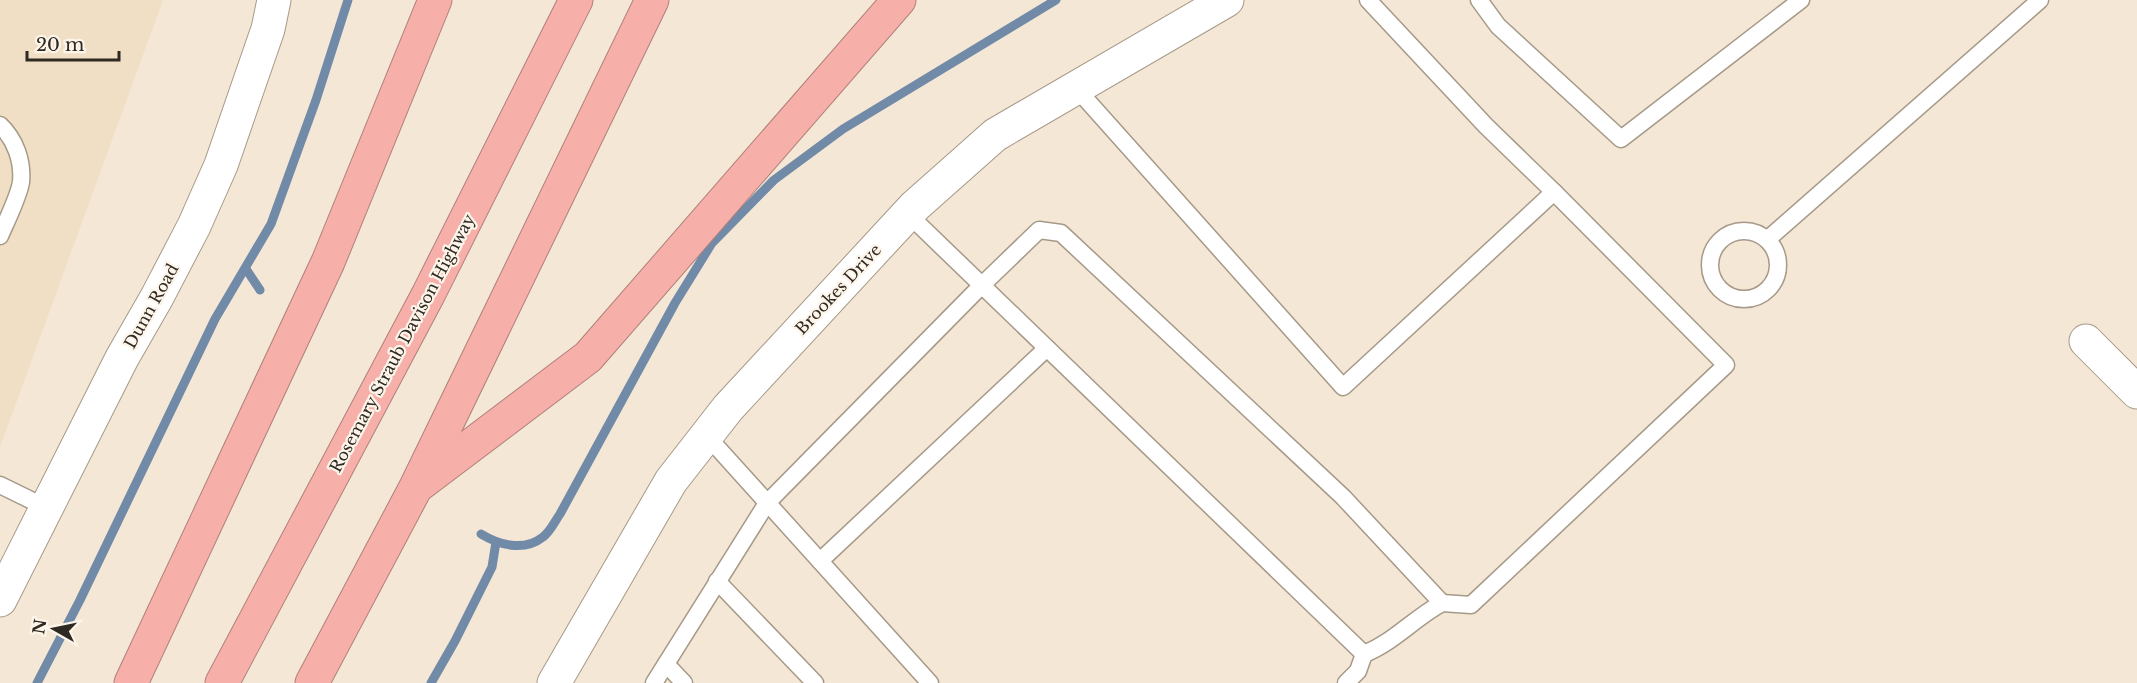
<svg xmlns="http://www.w3.org/2000/svg" width="2137" height="683" viewBox="0 0 2137 683" font-family="'Libre Baskerville',serif">
	<style>
		.built { fill: #f0dec5 }
		.lines { fill: none; stroke-linecap: round; stroke-linejoin: round }
		.stream { stroke: #708aa7; stroke-width: 9 }
		.lane-casing { stroke: #a69988; stroke-width: 19 }
		.street-casing { stroke: #a69988; stroke-width: 35 }
		.secondary-casing { stroke: #a69988; stroke-width: 35 }
		.highway-casing { stroke: #b0807a; stroke-width: 35 }
		.lane { stroke: #fff; stroke-width: 16 }
		.street { stroke: #fff; stroke-width: 33 }
		.secondary { stroke: #fff; stroke-width: 33 }
		.highway { stroke: #f6afa9; stroke-width: 33 }
		.labels { text-anchor: middle; stroke-width: 4.5; stroke-linejoin: round; paint-order: stroke }
		.street-label { font-size: 16px; fill: #2e2922; stroke: #fdf5ea }
	</style>
	<rect width="100%" height="100%" fill="#f4e7d5"/>
	<polygon class="built" points="0,0 163,0 0,447"/>
	<g class="lines">
		<g class="stream">
			<polyline points="246,269 260,290"/>
			<path d="M481,534C499,545 524,552 543,537C550,532 555,521 560,514L675,303L712,243L774,180L843,129L1056,0"/>
			<polyline points="37,683 80,600 215,319 271,224 316,100 348,0"/>
			<polyline points="431,683 455,641 492,567 496,542"/>
		</g>
		<defs>
			<g id="lane">
				<polyline points="1479,0 1498,26 1621,139 1801,0"/>
				<polyline points="1076,88 1343,387 1554,192 1486,126 1368,0"/>
				<path d="M0,125C15,139 23,161 21,182C19,196 6,222 0,236"/>
				<polyline points="908,214 1364,654 1358,671 1346,683"/>
				<circle cx="1744" cy="265" r="34"/>
				<polyline points="1768,239 2040,0"/>
				<polyline points="707,436 930,683"/>
				<polyline points="0,485 47,508"/>
				<polyline points="820,561 1047,348"/>
				<polyline points="717,581 815,683"/>
				<polyline points="1442,603 1471,605 1726,365 1554,192"/>
				<polyline points="666,664 684,683"/>
				<path d="M654,683L767,503L982,285L1039,230L1061,233L1343,497L1442,603C1413,619 1394,642 1364,654"/>
			</g>
			<g id="street">
				<polyline points="2086,341 2137,392"/>
				<polyline points="554,683 671,481 728,408 915,206 995,135 1227,0"/>
			</g>
			<polyline id="secondary" points="0,600 122,358 157,297 194,226 221,165 268,29 274,0"/>
			<g id="highway">
				<polyline points="420,484 588,357 899,0"/>
				<polyline points="131,683 328,262 435,0"/>
				<polyline points="222,683 428,295 576,0"/>
				<polyline points="312,683 416,487 652,0"/>
			</g>
		</defs>
		<use href="#lane" class="lane-casing"/>
		<use href="#street" class="street-casing"/>
		<use href="#secondary" class="secondary-casing"/>
		<use href="#highway" class="highway-casing"/>
		<use href="#lane" class="lane"/>
		<use href="#street" class="street"/>
		<use href="#secondary" class="secondary"/>
		<use href="#highway" class="highway"/>
	</g>
	<g class="labels">
		<g class="street-label">
			<text transform="translate(838 289) rotate(-47)" y="6">Brookes Drive</text>
			<text transform="translate(151 306) rotate(-61)" y="6">Dunn Road</text>
			<text transform="translate(402 343) rotate(-62)" y="6">Rosemary Straub Davison Highway</text>
		</g>
	</g>
	<g transform="translate(54 629) rotate(279)" stroke="#fdf5ea" stroke-width="4.5" paint-order="stroke">
	<path d="M0-4.5L10 22L0 15L-10 22Z" fill="#2e2922"/>
	<text y="-9" font-size="16" font-weight="bold" text-anchor="middle" fill="#2e2922">N</text>
	</g>
	<path d="M27 51v9h92v-9" fill="none" stroke="#2e2922" stroke-width="3"/>
	<text x="36" y="51" font-size="18" fill="#2e2922" stroke="#fdf5ea" stroke-width="4.5" paint-order="stroke">20 m</text>
</svg>
